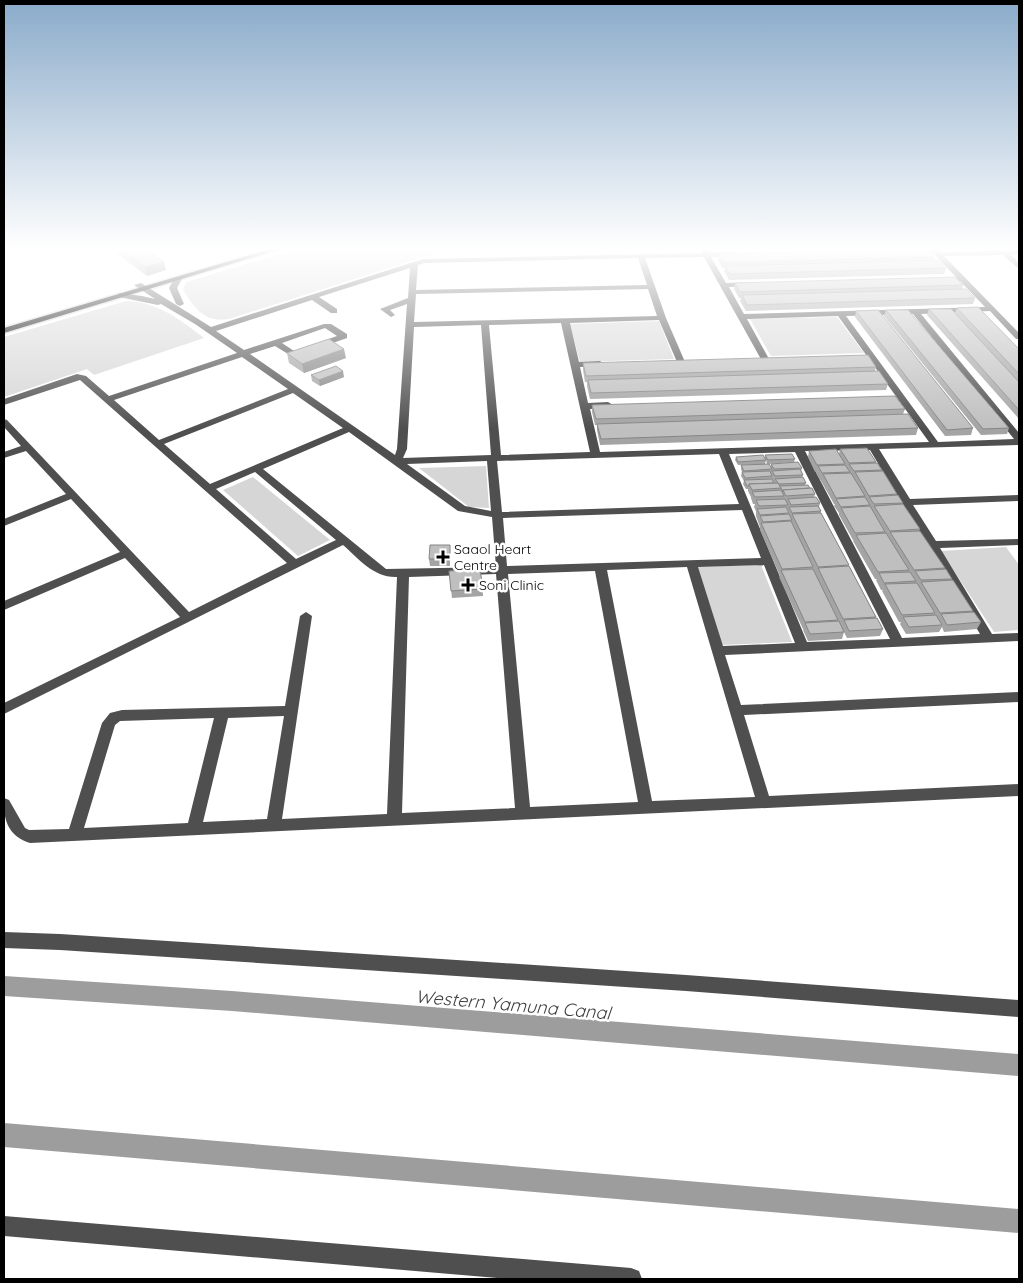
<svg xmlns="http://www.w3.org/2000/svg" width="1023" height="1283" viewBox="0 0 1023 1283" font-family="Quicksand,sans-serif">
	<style>
		.green { fill: #d6d6d6 }
		.lines { fill: none; stroke-linecap: round; stroke-linejoin: round }
		.canal { fill: #9d9d9d; fill-rule: evenodd }
		.major-casing { stroke: #dbdbdb; stroke-width: 3 }
		.minor { fill: #4f4f4f; fill-rule: evenodd }
		.major { fill: #000; fill-rule: evenodd }
		.wall { fill: #a4a4a4 }
		.shaded-wall { fill: #868686 }
		.building { fill: #bfbfbf; stroke: #868686 }
		.poi-dot { fill: #000; stroke: #fff; stroke-width: 2 }
		.labels { text-anchor: middle; stroke-width: 5; stroke-linejoin: round; paint-order: stroke }
		.poi-label { font-size: 14px; fill: #000; stroke: #fff; text-anchor: start }
		.near-water-label { font-size: 18px; font-style: italic; fill: #3e3e3e; stroke: #fff }
	</style>
	<rect width="100%" height="100%" fill="#fff"/>
	<g class="green">
		<path d="M296,249H448L229,319C205,323 195,309 183,290L186,282Z"/>
		<path d="M126,301C156,301 181,320 204,338L94,375L87,369L4,397V337Z"/>
		<polygon points="837,317 864,353 771,356 750,319"/>
		<polygon points="659,321 674,359 580,362 570,324"/>
		<polygon points="486,466 489,508 469,507 419,468"/>
		<polygon points="253,477 330,540 298,556 223,490"/>
		<polygon points="1006,547 1019,565 1019,630 994,632 941,551"/>
		<polygon points="761,565 792,642 721,645 697,567"/>
	</g>
	<g class="lines">
		<g class="canal">
			<polygon points="4,976 232,991 1019,1054 1019,1076 232,1011 4,996"/>
			<polygon points="4,1123 1019,1209 1019,1233 4,1147"/>
		</g>
		<defs>
			<polygon id="major" points="270,249 281,249 4,333 4,328"/>
		</defs>
		<use href="#major" class="major-casing"/>
		<g class="minor">
			<path d="M701,249H707L709,252H734L738,254L734,256L711,257L726,283L750,282L754,284L750,286L729,287L744,314L985,307L960,281L937,282L936,280L940,278L956,277L932,252H911L907,250L937,249L940,252L1019,250V254H1010L1019,263V269L1003,255L944,256L1019,333V339H1016L990,311L921,314L1019,433V445L879,449L910,499L1019,495V501L913,505L936,541L1019,539V545L940,548L992,634L1019,633V641L725,655L741,705L1019,692V702L744,715L769,796L1019,784V796L30,843C8,836 3,820 4,798L9,800L25,828L29,830L69,829L102,723L110,713L122,710L285,706L300,616L306,612L312,616L282,819L387,814L397,577C374,578 359,559 343,545L4,714V703L180,617L125,558L4,610V601L120,552L71,499L4,526V519L66,494L26,451L4,458V452L21,446L4,427V419L7,420L189,612L287,563L80,380L4,405V399L77,374L86,376L109,396L237,353L195,324L161,304L158,305L119,297V293L142,296L155,299L134,285L141,283L211,327L423,259L702,253ZM704,257L762,361L769,359L747,319L838,316L929,442L600,452L590,409L608,408L613,405L608,402L588,403L580,367H600L604,364L600,361L579,362L570,323L659,320L677,362L684,364L685,362L666,318L645,258ZM638,258L647,285L416,290L418,265L424,263ZM410,268L408,298L380,309L391,317L395,315L390,310L407,304L397,449L395,455L250,354L275,346L293,357L347,338V334L331,324H324L244,350L216,331L312,300L331,313H337V309L319,297ZM648,289L657,316L414,322L416,294ZM913,314L1014,439L938,442L846,316ZM561,323L590,452L501,455L489,325ZM481,325L491,455L403,458L407,449L414,327ZM325,328L337,336L294,351L282,343ZM242,357L288,389L159,440L114,400ZM293,393L343,428L210,484L164,444ZM349,432L458,511L492,517L496,567L386,569L263,469ZM870,450L980,634L902,638L805,451ZM795,452L890,639L807,642L729,454ZM719,454L739,504L502,512L497,461ZM487,461L491,511L465,506L407,464ZM255,472L336,540L296,559L216,489ZM742,510L761,558L507,566L503,518ZM764,565L795,643L723,646L698,567ZM687,567L755,797L652,801L607,570ZM595,571L638,802L530,807L508,574ZM496,574L515,808L402,813L409,577ZM284,716L267,819L203,822L228,718ZM214,718L188,823L84,828L115,725L120,721Z"/>
			<polygon points="175,277 182,279 177,288 184,304 180,306 176,304 169,288"/>
			<polygon points="4,932 60,934 686,975 1019,1000 1019,1017 686,991 60,950 4,948"/>
			<polygon points="4,1216 631,1268 639,1271 642,1279 509,1279 4,1236"/>
		</g>
		<use href="#major" class="major"/>
	</g>
	<g class="wall">
		<polygon points="114,249 146,249 164,262 166,270 147,276 116,253"/>
		<polygon points="719,254 935,257 934,260 946,268 944,274 729,280 724,271 725,268 722,268 718,260"/>
		<polygon points="735,283 963,285 962,289 975,298 973,304 746,311 740,301 741,298 739,298 734,289"/>
		<polygon points="957,308 1019,349 1019,419 927,315 929,309 955,313"/>
		<polygon points="886,310 1009,428 1007,434 981,435 884,316"/>
		<polygon points="856,311 973,428 971,435 945,436 855,317"/>
		<polygon points="287,353 346,358 304,373 289,363"/>
		<polygon points="583,363 876,367 875,371 888,384 886,390 590,399 587,386 587,382 585,382 583,370"/>
		<polygon points="311,375 344,377 320,386 312,381"/>
		<polygon points="592,405 905,409 903,414 918,428 916,435 600,445 597,430 597,425 595,425 592,412"/>
		<polygon points="840,449 876,462 876,463 882,470 881,471 897,494 897,495 903,503 903,504 920,529 919,531 945,568 945,569 952,579 952,580 973,611 972,612 981,622 977,629 944,632 942,627 939,632 906,634 900,624 901,622 899,622 882,591 883,590 881,590 876,580 877,579 875,579 853,541 854,540 853,540 839,515 839,513 834,506 835,504 834,504 821,481 821,480 820,480 816,473 816,471 815,472 808,457 809,451 839,454"/>
		<polygon points="765,455 795,459 794,462 769,464 771,467 771,464 802,468 801,471 803,475 802,477 806,483 805,485 815,494 814,497 820,503 819,507 821,511 821,513 876,617 876,619 883,629 880,636 847,638 844,632 842,639 808,641 803,630 804,629 803,629 779,577 780,576 760,530 760,527 756,516 756,511 754,507 755,504 753,504 751,498 751,497 748,491 748,489 746,489 743,484 744,481 741,476 742,472 741,469 741,465 767,464 766,460 765,464 738,465 735,460 736,457 765,459"/>
		<polygon points="450,552 450,566 430,566 429,559"/>
		<polygon points="449,571 483,589 483,596 452,598"/>
	</g>
	<g class="shaded-wall">
		<polygon points="164,262 166,270 147,276 145,267"/>
		<polygon points="344,349 346,358 304,373 302,364"/>
		<polygon points="343,371 344,377 320,386 319,380"/>
	</g>
	<g class="building">
		<polygon points="119,249 146,249 164,262 145,267"/>
		<polygon points="927,249 935,257 723,263 719,254"/>
		<polygon points="938,260 946,268 730,274 725,266"/>
		<polygon points="955,277 963,285 740,292 735,283"/>
		<polygon points="966,289 975,298 747,305 742,295"/>
		<polygon points="978,307 1019,349 1019,374 957,308"/>
		<polygon points="929,309 951,309 1019,382 1019,410"/>
		<polygon points="878,310 973,428 947,430 856,311"/>
		<polygon points="886,310 908,310 1009,428 983,429"/>
		<polygon points="329,339 344,349 302,364 287,353"/>
		<polygon points="868,355 876,367 586,376 583,363"/>
		<polygon points="336,366 343,371 319,380 311,375"/>
		<polygon points="879,371 888,384 591,393 588,380"/>
		<polygon points="895,396 905,409 596,419 592,405"/>
		<polygon points="908,414 918,428 601,439 597,424"/>
		<polygon points="867,448 876,462 849,463 840,449"/>
		<polygon points="836,449 845,464 817,465 809,451"/>
		<polygon points="792,454 795,459 768,460 765,455"/>
		<polygon points="763,455 766,460 738,462 736,457"/>
		<polygon points="798,462 802,468 774,469 771,464"/>
		<polygon points="877,463 882,470 854,471 849,464"/>
		<polygon points="769,464 772,469 744,471 741,465"/>
		<polygon points="845,465 850,472 822,473 818,466"/>
		<polygon points="800,469 803,475 775,476 772,471"/>
		<polygon points="770,471 772,476 745,478 742,472"/>
		<polygon points="883,471 897,494 869,496 855,472"/>
		<polygon points="851,473 865,496 836,498 823,474"/>
		<polygon points="803,477 806,483 779,484 775,479"/>
		<polygon points="772,479 774,483 749,484 749,486 747,486 744,480"/>
		<polygon points="778,483 781,488 752,490 749,484"/>
		<polygon points="808,485 810,488 783,490 783,492 780,486"/>
		<polygon points="812,488 815,494 786,496 783,490"/>
		<polygon points="781,490 784,496 755,497 752,492"/>
		<polygon points="898,495 903,503 874,504 869,497"/>
		<polygon points="816,497 820,503 791,505 788,499"/>
		<polygon points="865,497 870,505 841,507 836,499"/>
		<polygon points="785,499 788,505 759,506 756,500"/>
		<polygon points="903,504 920,529 890,531 874,506"/>
		<polygon points="818,506 821,511 792,513 789,507"/>
		<polygon points="870,506 885,532 855,533 841,508"/>
		<polygon points="786,507 789,513 760,515 757,509"/>
		<polygon points="821,513 849,565 818,567 792,514"/>
		<polygon points="789,514 792,520 763,522 760,516"/>
		<polygon points="791,521 813,567 782,569 761,523"/>
		<polygon points="920,531 945,568 914,570 890,532"/>
		<polygon points="886,533 909,570 878,572 856,535"/>
		<polygon points="430,545 450,545 450,559 429,559"/>
		<polygon points="849,566 876,617 843,619 818,568"/>
		<polygon points="480,569 483,589 451,591 449,571"/>
		<polygon points="813,569 838,620 805,622 781,570"/>
		<polygon points="946,569 952,579 921,580 915,571"/>
		<polygon points="910,572 916,581 884,583 879,573"/>
		<polygon points="953,580 973,611 940,613 921,582"/>
		<polygon points="917,583 935,613 902,615 885,584"/>
		<polygon points="974,612 981,622 947,625 941,614"/>
		<polygon points="936,615 942,625 909,627 903,617"/>
		<polygon points="877,618 883,629 849,631 844,620"/>
		<polygon points="839,621 844,632 810,634 805,623"/>
	</g>
	<linearGradient id="sky" x2="0" y2="1"><stop stop-color="#8aabca"/><stop offset="0.58" stop-color="#fff"/><stop offset="1" stop-color="#fff" stop-opacity="0"/></linearGradient>
	<rect width="1023" height="429" fill="url(#sky)"/>
	<g class="poi-dot">
		<path d="M440.5 549.5h5v5h5v5h-5v5h-5v-5h-5v-5h5z"/>
		<path d="M465.5 577.5h5v5h5v5h-5v5h-5v-5h-5v-5h5z"/>
	</g>
	<g class="labels">
		<g class="poi-label">
			<text x="454" y="554">Saaol Heart<tspan x="454" dy="16">Centre</tspan></text>
			<text x="479" y="590">Soni Clinic</text>
		</g>
		<g class="near-water-label">
			<text transform="translate(513 1005) rotate(5)" y="6">Western Yamuna Canal</text>
		</g>
	</g>
	<rect width="1023" height="1283" fill="none" stroke="#000000" stroke-width="10"/>
</svg>
